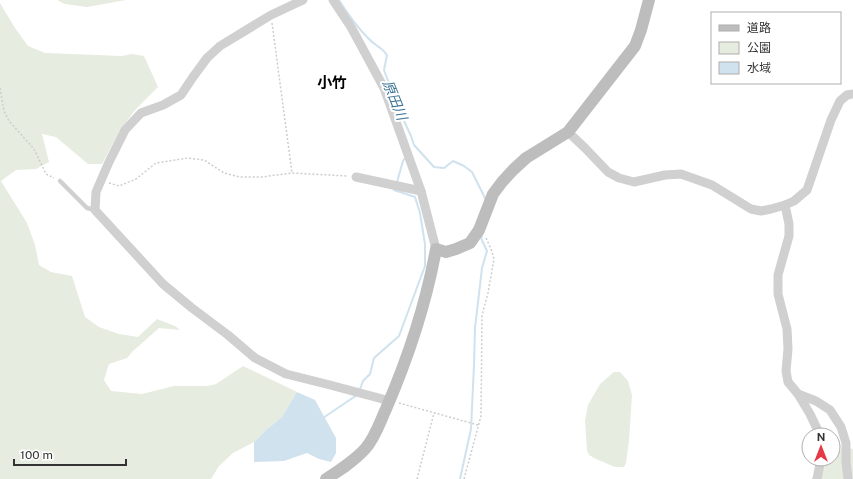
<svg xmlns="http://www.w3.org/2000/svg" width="853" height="479" viewBox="0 0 853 479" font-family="'Public Sans','Noto Sans JP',sans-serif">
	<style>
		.green { fill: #e6ecdf }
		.water { fill: #cfe2ee }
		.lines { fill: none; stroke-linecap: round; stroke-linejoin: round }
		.stream { stroke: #cfe2ee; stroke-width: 2 }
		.path { stroke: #cdcdcd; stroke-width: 1.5; stroke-dasharray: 2 2; stroke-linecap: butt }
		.lane { stroke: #d0d0d0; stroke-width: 4.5 }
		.street { stroke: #d0d0d0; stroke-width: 9 }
		.secondary { stroke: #bdbdbd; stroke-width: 12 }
		.labels { text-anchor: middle; stroke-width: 4; stroke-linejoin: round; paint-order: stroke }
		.water-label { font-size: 14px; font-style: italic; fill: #3f7597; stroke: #fff }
		.quarter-label { font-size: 15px; font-weight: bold; fill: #000; stroke: #fff }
	</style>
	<rect width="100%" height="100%" fill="#fff"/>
	<g class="green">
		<polygon points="58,0 126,0 87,7 65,4 59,1"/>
		<polygon points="0,3 15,28 28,46 45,53 122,56 132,54 144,56 158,87 136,109 120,130 102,164 88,164 56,137 42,134 49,162 36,169 16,170 1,181 27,223 35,245 39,265 51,272 72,276 85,317 99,327 119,334 138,337 157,319 175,326 180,330 159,328 132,352 127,358 109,364 104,380 111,391 142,394 174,386 208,386 216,384 243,366 297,392 282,417 266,430 254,442 233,453 219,466 211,479 0,479"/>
		<polygon points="614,372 620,372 628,381 632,395 629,440 626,463 624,467 615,467 596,459 589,455 587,450 585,421 588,405 600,384"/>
		<polygon points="848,448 853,449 853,479 811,479 832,459 833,459 833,458 841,450"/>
	</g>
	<polygon class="water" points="297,392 315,400 336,438 336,453 331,462 319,459 307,453 284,461 254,462 254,442 266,430 282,417"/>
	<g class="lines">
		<g class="stream">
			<path d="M339,0C347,13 357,27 368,38C375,46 381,46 387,55L384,70L399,110L411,136L414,145L434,167L444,168L453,161L464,166L472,172L486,200"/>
			<polyline points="397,182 403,161 405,158"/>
			<polyline points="360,389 363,381 370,374 374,358 399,336 425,266 425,244 420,213 415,197 394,190 395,188"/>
			<polyline points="323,418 357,395"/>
			<polyline points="460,479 471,429 474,365 475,328 482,268 487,251 481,238 482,236"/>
		</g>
		<g class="path">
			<polyline points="272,23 292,173"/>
			<polyline points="0,88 4,111 9,121 34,149 46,174 54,178"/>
			<polyline points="109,183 119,186 136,179 156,163 188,158 204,160 224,173 240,177 262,177 292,173 348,176"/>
			<polyline points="399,403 478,425"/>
			<polyline points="417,479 434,413"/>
			<polyline points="464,479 481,416 482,315 488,293 494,259 491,249 486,238"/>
		</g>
		<polyline class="lane" points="60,181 87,208 95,210"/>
		<g class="street">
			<polyline points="303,0 271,15 220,46 207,58 193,77 181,95 163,105 141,113 125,130 109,162 96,192 95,210 163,284 192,308 228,335 255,358 286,374 330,385 390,401"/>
			<polyline points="333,0 351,27 384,88 421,191 436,249"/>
			<polyline points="568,132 585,148 608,172 619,178 634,182 665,175 681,174 712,185 751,209 761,211 771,209 785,205 794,201 807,190 831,120 840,101 847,95 853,94"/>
			<polyline points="356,177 421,191"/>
			<polyline points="785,205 789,224 789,236 778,275 778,294 787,329 788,349 786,371 788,382 798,394 810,414 820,435"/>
			<polyline points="798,394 816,401 830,410 841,427 846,443 846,462 848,479"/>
			<polyline points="817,479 821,459"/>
		</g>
		<path class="secondary" d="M326,479C340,470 354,461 365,449C375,438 380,422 386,409C408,358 426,304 436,249L446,252L456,249L470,243L479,230L493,194L502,182L513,170L526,158L568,132L635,46L641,30L649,0"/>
	</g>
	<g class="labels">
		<g class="water-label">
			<text transform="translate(395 100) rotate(68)" y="5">原田川</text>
		</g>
		<g class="quarter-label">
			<text x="332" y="88">小竹</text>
		</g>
	</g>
	<rect x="711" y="12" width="130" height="72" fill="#ffffff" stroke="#adadad"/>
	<rect x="719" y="25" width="20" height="6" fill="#bdbdbd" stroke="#adadad"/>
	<text x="747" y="32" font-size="12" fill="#333333">道路</text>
	<rect x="719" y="42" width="20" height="12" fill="#e6ecdf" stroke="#adadad"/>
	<text x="747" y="52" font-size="12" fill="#333333">公園</text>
	<rect x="719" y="62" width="20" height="12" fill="#cfe2ee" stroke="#adadad"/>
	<text x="747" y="72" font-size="12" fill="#333333">水域</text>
	<g transform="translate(821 447)"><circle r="19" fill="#ffffff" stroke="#adadad"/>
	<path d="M0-3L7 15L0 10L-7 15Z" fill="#e63946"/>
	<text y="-6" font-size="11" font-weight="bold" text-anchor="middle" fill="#333333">N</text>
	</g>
	<path d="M14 459v6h112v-6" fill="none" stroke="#333333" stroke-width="2"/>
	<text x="20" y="459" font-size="12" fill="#333333" stroke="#ffffff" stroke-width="3" paint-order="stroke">100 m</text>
</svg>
